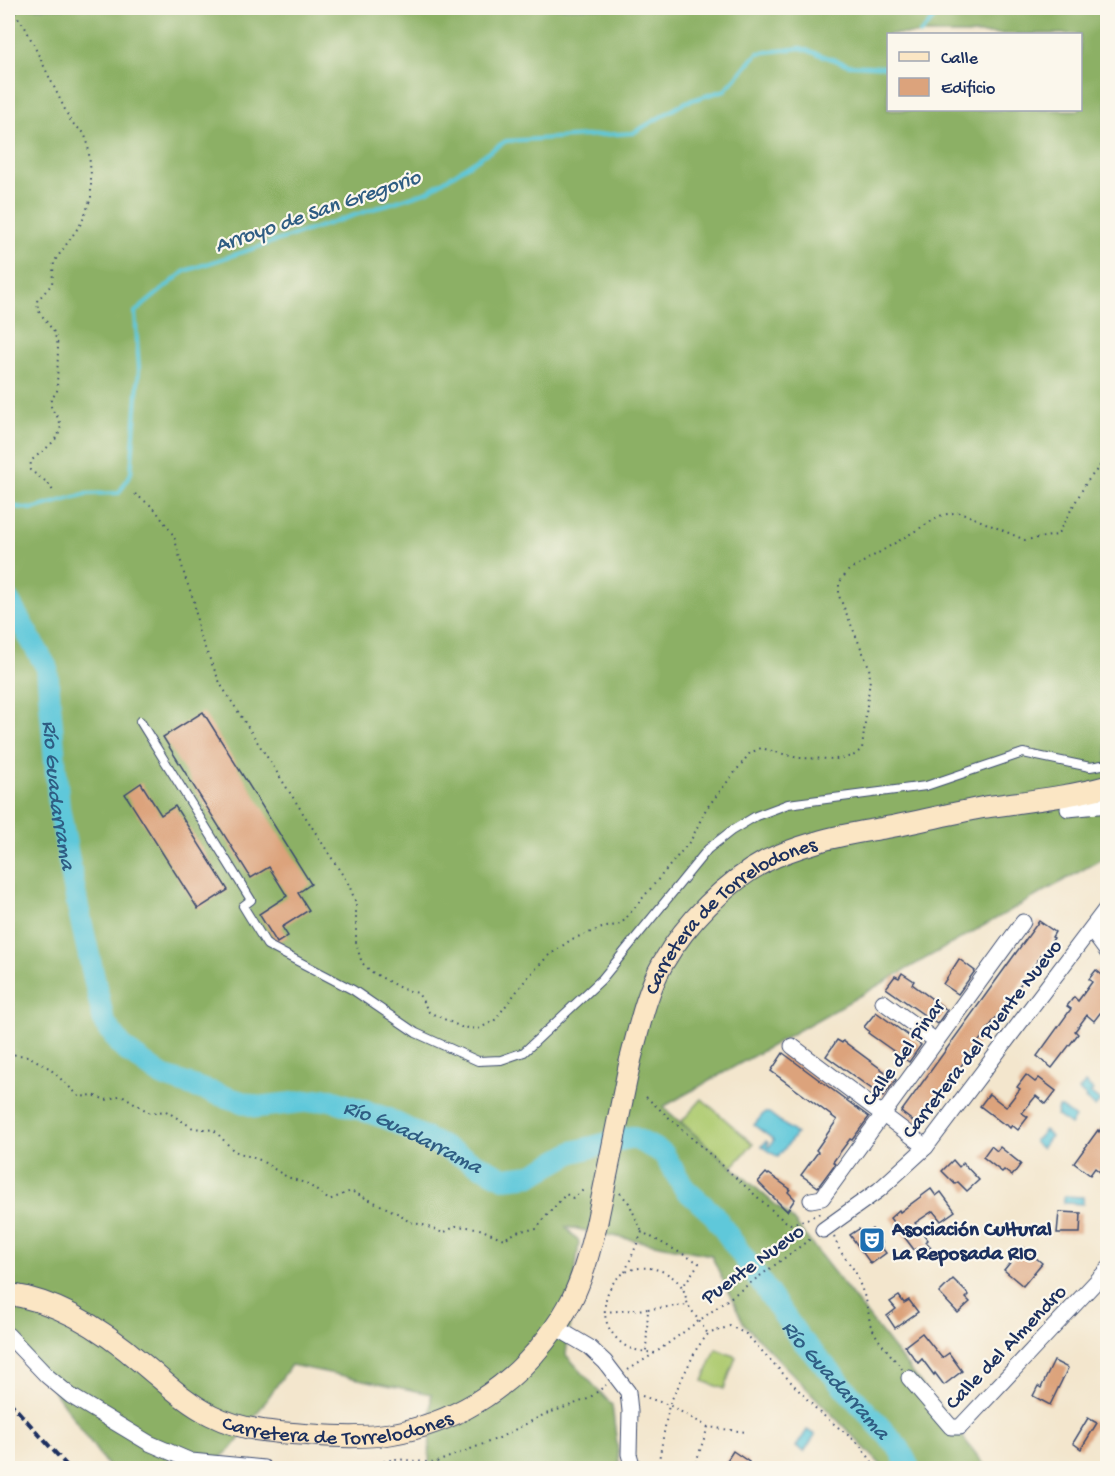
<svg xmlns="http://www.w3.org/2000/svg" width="1115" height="1476" viewBox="0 0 1115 1476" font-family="'Gochi Hand',sans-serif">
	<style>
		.green { fill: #b0cc73; stroke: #667e68; stroke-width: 1.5 }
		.forest { fill: #8cb065; stroke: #547062; stroke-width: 1.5; fill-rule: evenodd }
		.water { fill: #5fc8da; stroke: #3d7c9c; stroke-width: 1.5 }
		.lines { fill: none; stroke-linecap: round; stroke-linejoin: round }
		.stream { stroke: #5fc8da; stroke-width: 4 }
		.river { stroke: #5fc8da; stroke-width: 22 }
		.building { fill: #dca37c }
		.lane-casing { stroke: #3b4a6f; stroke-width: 10 }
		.street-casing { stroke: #3b4a6f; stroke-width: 17 }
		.secondary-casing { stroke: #3b4a6f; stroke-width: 23 }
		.path { stroke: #3b4a6f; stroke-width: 2; stroke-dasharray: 1.5 4.5; stroke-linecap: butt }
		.lane { stroke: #fff; stroke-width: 8 }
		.street { stroke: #fff; stroke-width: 15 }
		.secondary { stroke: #fbe6c4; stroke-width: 21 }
		.rail { stroke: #1b2f5e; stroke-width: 4; stroke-dasharray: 9 4.5; stroke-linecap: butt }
		.secondary-bridge-casing { stroke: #3b4a6f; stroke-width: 23; stroke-linecap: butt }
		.secondary-bridge { stroke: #fbe6c4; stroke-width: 21 }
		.labels { text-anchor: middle; stroke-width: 4.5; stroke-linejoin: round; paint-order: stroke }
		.street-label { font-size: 21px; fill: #1b2f5e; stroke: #fbf7ec }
		.poi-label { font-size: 21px; font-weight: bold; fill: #1b2f5e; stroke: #fbf7ec; text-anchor: start }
		.water-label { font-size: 22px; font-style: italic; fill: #2f5d83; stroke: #fbf7ec }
	</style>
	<rect width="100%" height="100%" fill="#fbf7ec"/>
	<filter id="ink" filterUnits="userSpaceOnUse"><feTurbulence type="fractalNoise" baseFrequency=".0167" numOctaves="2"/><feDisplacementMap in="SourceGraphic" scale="12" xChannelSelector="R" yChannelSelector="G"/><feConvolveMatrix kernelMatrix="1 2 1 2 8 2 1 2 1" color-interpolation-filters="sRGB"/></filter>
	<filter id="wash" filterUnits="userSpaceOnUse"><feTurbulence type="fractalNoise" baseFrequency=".008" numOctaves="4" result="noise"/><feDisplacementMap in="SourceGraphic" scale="24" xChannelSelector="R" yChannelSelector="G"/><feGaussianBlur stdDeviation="1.35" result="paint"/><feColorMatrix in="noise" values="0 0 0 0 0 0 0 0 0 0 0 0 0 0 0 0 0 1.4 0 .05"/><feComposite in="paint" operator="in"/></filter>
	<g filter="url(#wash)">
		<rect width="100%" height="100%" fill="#f3e6cd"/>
		<g class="green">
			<polygon points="702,1099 753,1144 732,1167 681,1122"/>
			<polygon points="716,1349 736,1357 724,1389 703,1381"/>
		</g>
		<path class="forest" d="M8,8H1107V856L663,1107L793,1220L987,1468H884L744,1324L711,1255L566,1227L579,1242L566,1355L612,1405L620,1468H429L431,1394L291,1365L234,1446L209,1468H109L8,1327ZM888,34H1080V110H888Z"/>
		<g class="water">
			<polygon points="1085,1083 1093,1090 1090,1093 1100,1101 1095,1107 1085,1099 1086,1097 1079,1091"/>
			<polygon points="1058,1108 1062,1108 1075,1118 1070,1125 1057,1115 1058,1113 1057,1111"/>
			<polygon points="764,1113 769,1113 796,1134 778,1157 762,1146 766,1141 768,1143 767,1146 769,1147 774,1140 754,1125"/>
			<polygon points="1045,1130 1051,1136 1041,1148 1034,1142 1034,1140 1037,1139"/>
			<polygon points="1064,1196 1083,1197 1083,1204 1064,1203"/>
			<polygon points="807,1430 815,1435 804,1452 796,1447"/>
		</g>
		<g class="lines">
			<g class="stream">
				<polyline points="920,34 943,8"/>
				<polyline points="8,506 32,509 86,494 119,493 131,473 139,369 135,312 185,271 428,191 506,141 633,133 686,102 725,90 758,53 801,48 849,65 888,67"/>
			</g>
			<path class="river" id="s1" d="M8,600L47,668L59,807L77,903L104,1022L123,1048L162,1076L257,1107L328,1099L386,1118L504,1178L532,1175L573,1152L632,1137L663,1153L685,1189L714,1215L799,1337L899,1448L909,1468"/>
		</g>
		<g id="blocks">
			<g class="building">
				<polygon points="203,712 311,884 298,893 309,910 282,927 288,936 277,943 259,914 287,896 269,867 251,878 163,737"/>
				<polygon points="141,783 161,815 175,806 228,890 198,909 125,794"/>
				<polygon points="1039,921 1055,932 1052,937 1054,938 918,1125 901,1112"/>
				<polygon points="959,959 975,971 958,994 943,984"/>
				<polygon points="1096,970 1107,979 1107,1004 1094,1021 1087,1015 1075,1031 1078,1034 1052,1068 1037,1056 1071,1009 1067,1006 1074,997 1078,1001 1092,982 1089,979"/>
				<polygon points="902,973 914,981 912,984 947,1010 937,1024 886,988 895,976 899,978"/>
				<polygon points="876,1012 921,1045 909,1062 868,1033 869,1031 864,1027"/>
				<polygon points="837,1040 842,1043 843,1041 896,1080 883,1097 826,1056"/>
				<polygon points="783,1053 869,1117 852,1140 850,1139 841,1151 833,1162 835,1164 818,1187 801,1175 818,1152 816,1150 837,1120 771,1071"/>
				<polygon points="1026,1075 1035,1082 1039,1078 1056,1091 1046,1104 1036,1096 1022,1113 1028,1117 1018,1130 1012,1125 1010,1128 1006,1124 1005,1125 980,1106 989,1094 1006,1107 1020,1089 1017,1087"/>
				<polygon points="1107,1120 1107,1154 1102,1161 1107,1166 1107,1178 1095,1168 1090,1175 1074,1163 1098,1130 1099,1132"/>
				<polygon points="991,1146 997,1151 1000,1147 1021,1164 1012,1176 1004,1170 1002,1172 983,1157"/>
				<polygon points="953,1160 959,1167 963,1163 979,1180 967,1191 958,1182 955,1184 942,1171"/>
				<polygon points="766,1173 768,1175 769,1174 790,1189 788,1192 795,1199 787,1211 758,1182"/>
				<polygon points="931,1189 936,1196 941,1192 955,1211 941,1221 933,1211 915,1223 928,1240 926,1242 931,1247 921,1255 916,1249 915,1251 890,1218 899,1210 900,1212"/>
				<polygon points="1059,1212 1081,1213 1080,1233 1057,1233"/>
				<polygon points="859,1229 864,1236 872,1229 882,1243 880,1245 886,1253 871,1264 850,1235"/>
				<polygon points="1023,1247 1042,1263 1023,1286 1004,1270"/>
				<polygon points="953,1279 969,1295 966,1298 970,1302 958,1313 939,1293"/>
				<polygon points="899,1296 904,1303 909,1300 918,1312 895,1328 887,1316 896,1309 890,1302"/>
				<polygon points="922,1333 942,1358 949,1353 962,1371 944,1385 935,1373 934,1375 922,1359 918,1363 905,1346"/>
				<polygon points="1054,1361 1068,1368 1050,1405 1033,1396 1038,1386 1041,1388"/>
				<polygon points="1088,1418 1097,1423 1081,1449 1073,1443"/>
				<polygon points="733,1451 749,1462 745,1468 722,1468"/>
			</g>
		</g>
	</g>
	<g filter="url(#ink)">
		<use href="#blocks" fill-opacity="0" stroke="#3b4a6f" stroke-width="1.5"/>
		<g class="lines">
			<defs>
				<polyline id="lane" points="140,721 251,900 243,906 267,945 353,990 416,1033 478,1061 501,1060 524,1052 602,979 708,849 731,831 756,816 788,804 926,786 1023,753 1090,767 1108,764"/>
				<g id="street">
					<polyline points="1068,809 1108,805"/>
					<polyline points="1091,930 1108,953"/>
					<polyline points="883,1002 936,1041"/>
					<polyline points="792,1046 926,1147"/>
					<polyline points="811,1200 822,1198 1023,922"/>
					<polyline points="823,1230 879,1190 926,1147 1108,906"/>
					<polyline points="555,1327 589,1347 605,1362 628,1392 630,1411 629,1454 633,1468"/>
					<polyline points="8,1335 47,1376 71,1396 149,1443 191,1461 264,1468"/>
					<polyline points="909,1378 951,1427 960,1427 1108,1269"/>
				</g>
				<g id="secondary">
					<path id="s2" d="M630,1062C639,1028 646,993 663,963C686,923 725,883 766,861C782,853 800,847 817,842C839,835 861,832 884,828C918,822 952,813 986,807C1027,801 1068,797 1108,786"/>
					<path id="s3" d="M8,1294C58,1301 105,1331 143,1364C165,1382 185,1402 211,1415C242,1431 278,1433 313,1435C338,1437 364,1438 390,1434C452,1424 506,1391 545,1341C555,1328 565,1314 572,1299C584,1275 590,1248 597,1222"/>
				</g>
			</defs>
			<use href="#lane" class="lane-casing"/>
			<use href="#street" class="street-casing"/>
			<use href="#secondary" class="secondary-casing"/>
			<g class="path">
				<path d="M11,8L25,27L71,122L84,133L88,144L91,174V198L82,222L54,262L52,284L37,301L38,310L54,332L58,345L57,392L51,399C50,413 54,409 59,420C67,437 41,451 31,461L30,470L48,483L53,491"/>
				<polyline points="135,494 154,508 174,536 185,577 194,601 199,634 221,685 349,885 356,903 356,944 362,963 372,972 402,989 418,993 429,1012 461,1027 478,1029 494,1021 527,978 548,956 572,939 602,928 621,924 691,840 706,809 750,753 761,748 798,758 836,759 853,756 862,749 870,679 869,667 839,596 839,583 848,571 942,515 960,512 1025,540 1057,535 1086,483 1108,456"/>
				<polyline points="8,1054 28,1056 49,1068 80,1097 93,1095 106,1100 122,1095 150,1113 166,1111 193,1128 214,1130 234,1151 260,1160 287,1177 308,1184 329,1200 351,1191 401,1215 409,1222 423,1225 443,1233 456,1226 477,1228 504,1239 519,1231 537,1229 542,1221 566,1194 573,1198 586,1188"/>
				<polyline points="646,1097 782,1219 790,1224 805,1220 820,1213"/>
				<polyline points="620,1193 629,1203 642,1232"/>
				<polyline points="834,1237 840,1251 855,1271 867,1303 870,1324 878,1339 902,1369"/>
				<polyline points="625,1272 642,1232 699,1263 682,1288"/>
				<polyline points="648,1309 688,1305 708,1334"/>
				<polyline points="604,1312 648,1309 646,1351"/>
				<path d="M655,1353C647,1352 639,1351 632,1349C623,1346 616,1339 611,1331C599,1314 605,1284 624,1273C643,1262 670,1269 682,1287C685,1292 686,1299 688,1305"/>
				<polyline points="628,1370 655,1353 813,1237"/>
				<polyline points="642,1396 669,1405 708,1427 746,1432"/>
				<polyline points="367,1468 376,1463 396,1459 434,1463 499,1438 543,1415 588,1399 606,1385"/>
				<polyline points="662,1468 659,1460 669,1405 697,1348 708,1334 730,1326 746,1334 819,1412 858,1443 877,1468"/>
				<polyline points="694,1468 708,1427"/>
			</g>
			<use href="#lane" class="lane"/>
			<use href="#street" class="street"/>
			<use href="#secondary" class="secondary"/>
			<polyline class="rail" points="8,1400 69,1468"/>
			<defs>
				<polyline id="secondary-bridge" points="597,1222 630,1062"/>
			</defs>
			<use href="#secondary-bridge" class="secondary-bridge-casing"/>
			<use href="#secondary-bridge" class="secondary-bridge"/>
		</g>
	</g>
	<defs>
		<symbol id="theatre-square" viewBox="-11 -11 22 22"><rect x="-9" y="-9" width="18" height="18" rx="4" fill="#1f6fb2" stroke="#fbf7ec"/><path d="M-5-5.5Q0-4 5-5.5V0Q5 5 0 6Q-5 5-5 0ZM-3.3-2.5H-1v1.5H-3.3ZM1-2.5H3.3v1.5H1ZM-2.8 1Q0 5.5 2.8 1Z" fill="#fff"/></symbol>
	</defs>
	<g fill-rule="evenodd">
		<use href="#theatre-square" x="857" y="1225" width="30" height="30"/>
	</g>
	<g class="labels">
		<g class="street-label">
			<text dy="7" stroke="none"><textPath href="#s2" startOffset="188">Carretera de Torrelodones</textPath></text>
			<text transform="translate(981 1038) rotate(-52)" y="7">Carretera del Puente Nuevo</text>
			<text transform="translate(902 1052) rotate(-54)" y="7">Calle del Pinar</text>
			<text transform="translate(752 1263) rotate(-36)" y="7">Puente Nuevo</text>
			<text transform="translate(1005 1346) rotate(-46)" y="7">Calle del Almendro</text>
			<text dy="7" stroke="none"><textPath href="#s3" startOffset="369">Carretera de Torrelodones</textPath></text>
		</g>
		<g class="poi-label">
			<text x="892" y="1235">Asociación Cultural<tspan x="892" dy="24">La Reposada RIO</tspan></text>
		</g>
		<g class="water-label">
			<text transform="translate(317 209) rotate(-19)" y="8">Arroyo de San Gregorio</text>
			<text dy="8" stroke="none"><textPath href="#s1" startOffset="206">Río Guadarrama</textPath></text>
			<text dy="8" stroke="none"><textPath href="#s1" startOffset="782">Río Guadarrama</textPath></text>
			<text dy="8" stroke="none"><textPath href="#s1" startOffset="1340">Río Guadarrama</textPath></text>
		</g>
	</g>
	<rect width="1115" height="1476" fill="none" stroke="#fbf7ec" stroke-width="30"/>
	<rect x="887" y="33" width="195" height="78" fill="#fbf7ec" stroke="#a1a7b3" stroke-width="1.5"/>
	<rect x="899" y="52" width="30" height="9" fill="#fbe6c4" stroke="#a1a7b3" stroke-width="1.5"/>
	<text x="941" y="63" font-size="18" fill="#1b2f5e">Calle</text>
	<rect x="899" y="78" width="30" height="18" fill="#dca37c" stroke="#a1a7b3" stroke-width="1.5"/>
	<text x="941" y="93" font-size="18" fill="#1b2f5e">Edificio</text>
</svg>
